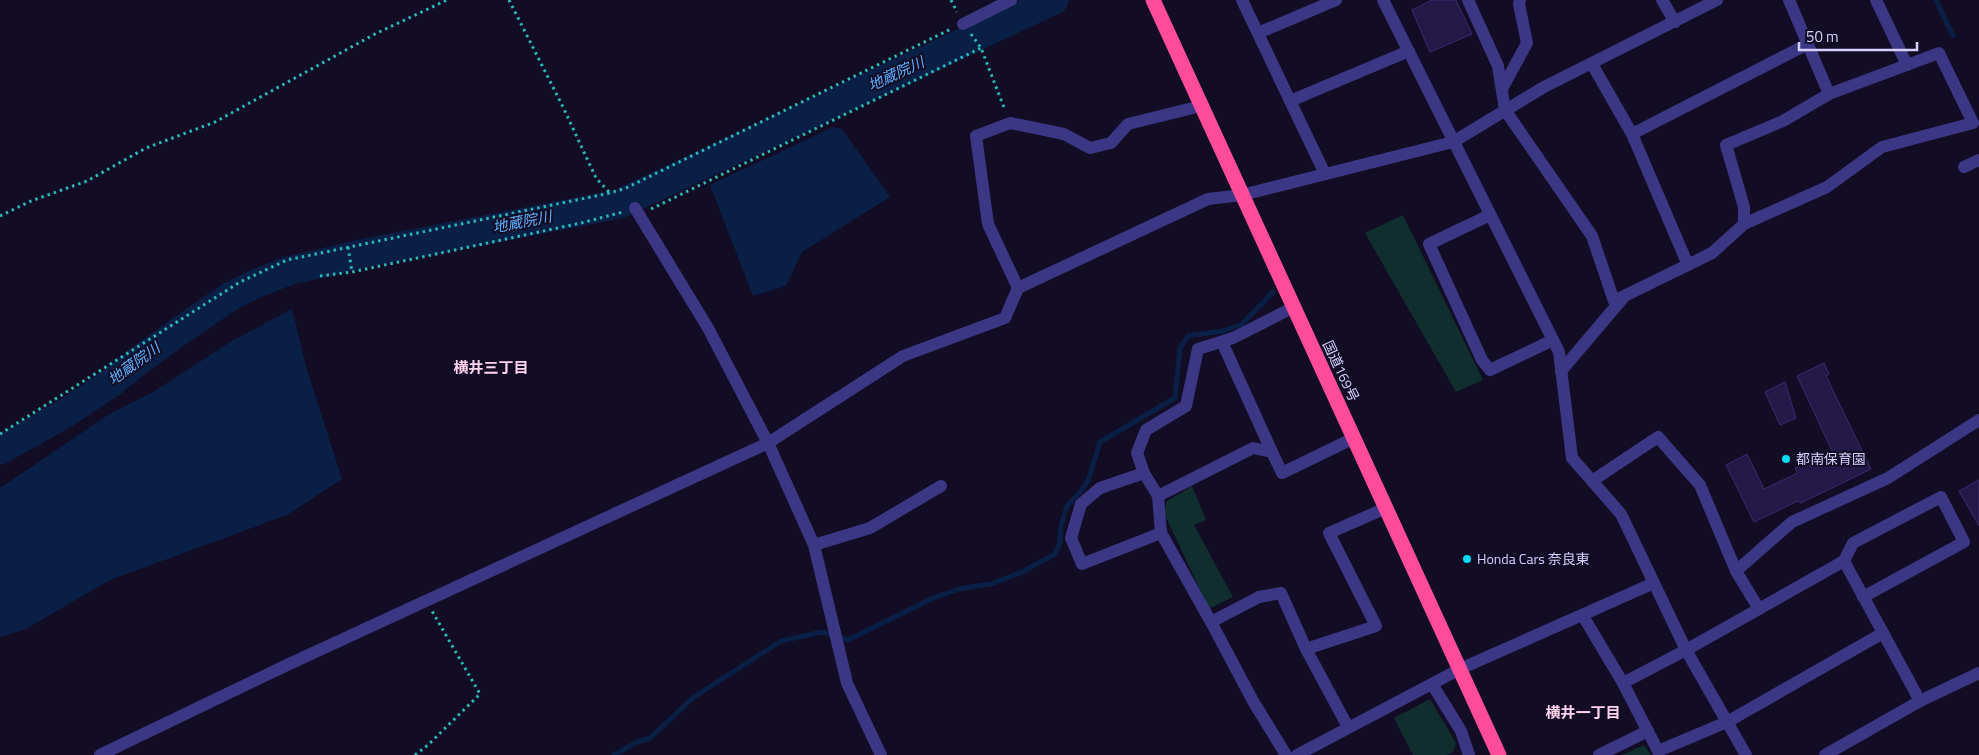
<svg xmlns="http://www.w3.org/2000/svg" width="1979" height="755" viewBox="0 0 1979 755" font-family="'Titillium Web','Noto Sans JP',sans-serif">
	<style>
		.green { fill: #102e2e }
		.water { fill: #0a1f46 }
		.lines { fill: none; stroke-linecap: round; stroke-linejoin: round }
		.stream { stroke: #0a1f46; stroke-width: 5 }
		.river { stroke: #0a1f46; stroke-width: 29 }
		.building { fill: #231946; stroke: #3a2a72 }
		.path { stroke: #2ab9b5; stroke-width: 3; stroke-dasharray: 2.5 4; stroke-linecap: butt }
		.street { stroke: #3c3785; stroke-width: 12 }
		.highway { stroke: #ff4b9c; stroke-width: 15 }
		.poi-dot { fill: #00dbfb; stroke: #120d24; stroke-width: 2 }
		.labels { text-anchor: middle; stroke-width: 4; stroke-linejoin: round; paint-order: stroke }
		.street-label { font-size: 14px; fill: #d7d0ff; stroke: #120d24 }
		.poi-label { font-size: 14px; fill: #d7d0ff; stroke: #120d24; text-anchor: start }
		.water-label { font-size: 15px; font-style: italic; fill: #5eb0ff; stroke: #120d24 }
		.neighbourhood-label { font-size: 15px; font-weight: bold; fill: #ffd2ed; stroke: #120d24 }
	</style>
	<rect width="100%" height="100%" fill="#120d24"/>
	<g class="green">
		<polygon points="1403,215 1483,380 1456,392 1365,233"/>
		<polygon points="1192,486 1206,520 1194,525 1233,597 1209,609 1165,515 1166,502"/>
		<polygon points="1430,699 1456,743 1453,752 1447,755 1413,755 1394,718"/>
		<polygon points="1644,745 1651,755 1622,755"/>
	</g>
	<g class="water">
		<polygon points="833,127 842,129 890,197 802,252 786,286 753,296 710,185"/>
		<polygon points="292,309 307,370 342,479 287,515 110,580 26,629 0,637 0,488 108,415 153,392 232,341"/>
	</g>
	<g class="lines">
		<g class="stream">
			<polyline points="1936,0 1953,36"/>
			<polyline points="614,755 637,742 650,738 694,697 781,641 822,632 848,640 933,598 959,589 991,584 1022,572 1055,554 1060,543 1061,526 1067,506 1081,491 1088,481 1100,442 1175,398 1180,348 1188,336 1223,331 1242,324 1273,292"/>
		</g>
		<polyline class="river" points="0,450 66,413 111,383 138,361 191,323 231,296 255,284 288,271 365,253 619,204 1054,0"/>
	</g>
	<g class="building">
		<polygon points="1432,0 1456,0 1472,34 1430,52 1412,10"/>
		<polygon points="1824,363 1829,374 1826,376 1871,469 1801,503 1798,501 1754,522 1726,465 1747,454 1764,489 1798,473 1795,468 1809,461 1811,467 1835,457 1797,376"/>
		<polygon points="1785,382 1796,418 1780,425 1765,392"/>
		<polygon points="1979,480 1979,526 1959,491"/>
	</g>
	<g class="lines">
		<g class="path">
			<polyline points="509,0 563,107 596,178 610,193"/>
			<polyline points="951,0 957,12"/>
			<polyline points="971,34 981,48 1005,110"/>
			<polyline points="651,209 981,48"/>
			<polyline points="0,216 31,201 87,181 146,148 215,122 375,34 447,0"/>
			<polyline points="348,247 352,272"/>
			<polyline points="320,276 352,272 581,223 623,212"/>
			<polyline points="0,434 240,282 287,260 610,193 626,188 951,29"/>
			<polyline points="415,755 428,745 480,694 432,611"/>
		</g>
		<g class="street">
			<polyline points="1242,0 1325,174"/>
			<polyline points="1383,0 1559,352 1572,458 1621,514 1686,650 1746,755"/>
			<polyline points="1468,0 1498,66 1505,110 1592,236 1614,301 1712,253 1744,224 1744,207 1726,145 1783,121 1829,94 1789,0"/>
			<polyline points="1662,0 1675,22"/>
			<polyline points="1876,0 1907,65"/>
			<polyline points="963,24 1011,0"/>
			<polyline points="1258,33 1336,0"/>
			<polyline points="1592,64 1632,134 1688,265"/>
			<polyline points="1503,87 1527,43 1519,4 1520,0"/>
			<polyline points="1290,101 1409,51"/>
			<polyline points="1632,134 1808,44"/>
			<polyline points="1964,167 1979,160"/>
			<polyline points="635,208 708,328 768,443 814,545 847,683 881,755"/>
			<polyline points="1490,215 1429,244 1482,360 1490,370 1553,340"/>
			<polyline points="1744,224 1827,187 1882,147 1973,123 1939,53 1829,94"/>
			<polyline points="1018,288 988,224 976,136 1010,123 1064,134 1090,148 1111,143 1128,124 1201,106"/>
			<polyline points="1294,307 1233,338 1198,349 1186,406 1146,430 1137,453 1144,473 1158,496 1161,533 1211,622 1259,597 1281,593 1306,649 1348,727"/>
			<polyline points="1222,342 1272,452"/>
			<polyline points="1561,371 1623,298"/>
			<polyline points="1144,473 1100,488 1081,504 1071,538 1082,564 1161,533"/>
			<polyline points="1592,481 1658,437 1700,485 1736,571 1759,609"/>
			<polyline points="1158,496 1253,448 1272,452 1282,473 1354,438"/>
			<polyline points="814,545 870,528 941,486"/>
			<polyline points="1844,561 1853,543 1941,497 1964,542 1863,597"/>
			<polyline points="1736,571 1792,522 1888,478 1979,420"/>
			<polyline points="1583,616 1623,683 1658,751 1727,722 1883,633"/>
			<polyline points="1211,622 1253,701 1286,755"/>
			<polyline points="1306,649 1376,626 1329,533 1386,508"/>
			<polyline points="1623,683 1686,650 1844,561 1920,701"/>
			<polyline points="1432,684 1461,731 1469,755"/>
			<polyline points="100,755 287,665 768,443 903,356 1005,318 1018,288 1208,199 1242,195 1453,142 1544,87 1717,0"/>
			<polyline points="1297,755 1460,669 1654,583"/>
			<polyline points="1599,755 1648,731"/>
			<polyline points="1825,755 1920,701 1979,673"/>
		</g>
		<polyline class="highway" points="1153,0 1499,755"/>
	</g>
	<g class="poi-dot">
		<circle cx="1786" cy="459" r="5"/>
		<circle cx="1467" cy="559" r="5"/>
	</g>
	<g class="labels">
		<g class="street-label">
			<text transform="translate(1341 371) rotate(65)" y="5">国道169号</text>
		</g>
		<g class="poi-label">
			<text x="1796" y="464">都南保育園</text>
			<text x="1477" y="564">Honda Cars 奈良東</text>
		</g>
		<g class="water-label">
			<text transform="translate(896 74) rotate(-25)" y="5">地蔵院川</text>
			<text transform="translate(522 222) rotate(-11)" y="5">地蔵院川</text>
			<text transform="translate(134 364) rotate(-36)" y="5">地蔵院川</text>
		</g>
		<g class="neighbourhood-label">
			<text x="491" y="373">横井三丁目</text>
			<text x="1583" y="718">横井一丁目</text>
		</g>
	</g>
	<path d="M1799 42v8h118v-8" fill="none" stroke="#d7d0ff" stroke-width="2.5"/>
	<text x="1806" y="42" font-size="15" fill="#d7d0ff" stroke="#120d24" stroke-width="4" paint-order="stroke">50 m</text>
</svg>
